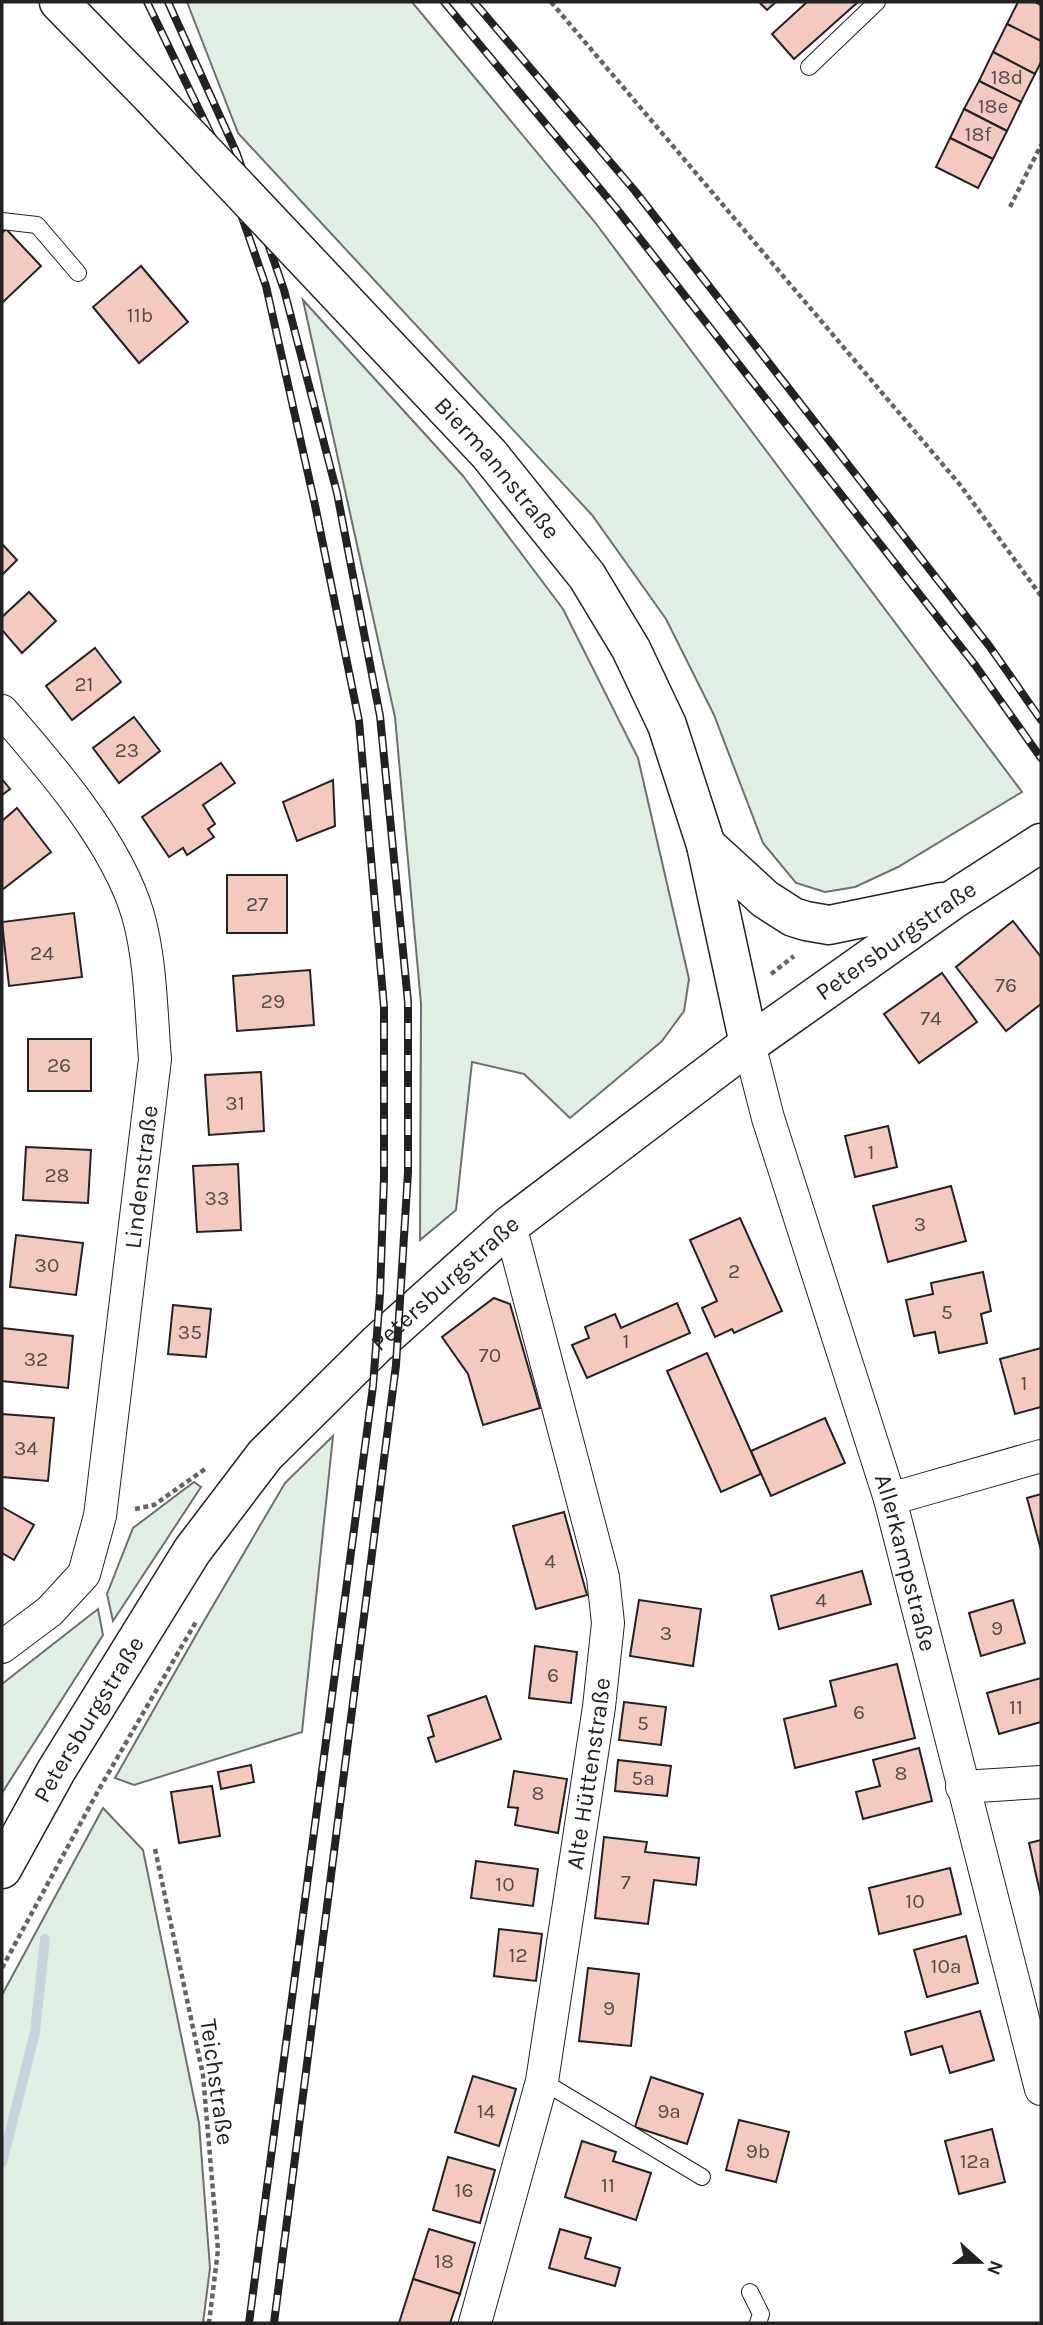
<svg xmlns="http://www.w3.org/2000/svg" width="1043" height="2325" viewBox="0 0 1043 2325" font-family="Karla,sans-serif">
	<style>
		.green { fill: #e0efe3; stroke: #6f6f6f; stroke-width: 2 }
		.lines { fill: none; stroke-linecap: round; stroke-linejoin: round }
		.stream { stroke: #c7d3dd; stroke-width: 10 }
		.building { fill: #f3c9c0; stroke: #222; stroke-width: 2 }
		.lane-casing { stroke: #222; stroke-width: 18 }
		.street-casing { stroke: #222; stroke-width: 34 }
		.secondary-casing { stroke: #222; stroke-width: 41 }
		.path { stroke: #646464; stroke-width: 4.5; stroke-dasharray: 5 3.5; stroke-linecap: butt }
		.lane { stroke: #fff; stroke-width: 16 }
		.street { stroke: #fff; stroke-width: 32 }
		.secondary { stroke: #fff; stroke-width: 38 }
		.rail-casing { stroke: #222; stroke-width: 8 }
		.rail { stroke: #fff; stroke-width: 5; stroke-dasharray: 16; stroke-linecap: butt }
		.secondary-bridge-casing { stroke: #222; stroke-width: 41; stroke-linecap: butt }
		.secondary-bridge { stroke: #fff; stroke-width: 38 }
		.labels { text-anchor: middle; stroke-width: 5; stroke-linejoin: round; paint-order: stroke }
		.number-label { font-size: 21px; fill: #564c4a }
		.street-label { font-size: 24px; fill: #222; stroke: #fff }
	</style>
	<rect width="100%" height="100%" fill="#fff"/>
	<g class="green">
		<polygon points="187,2 412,2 594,221 1022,792 898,867 855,887 825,892 796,883 763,843 714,715 666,619 592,515 238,133"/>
		<polygon points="303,300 463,476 563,609 638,758 689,979 684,1011 662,1041 570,1118 524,1074 472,1062 456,1210 420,1240 421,1004 395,717"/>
		<polygon points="333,1436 302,1732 134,1785 115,1778 204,1621 285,1483"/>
		<polygon points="194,1482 201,1487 113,1621 107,1594 133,1528"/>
		<polygon points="98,1609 103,1635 2,1793 2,1684"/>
		<polygon points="103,1808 143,1850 199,2123 210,2268 203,2323 2,2323 2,1995"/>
	</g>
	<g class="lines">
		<polyline class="stream" points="2,2163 35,2032 45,1939"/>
	</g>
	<g class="building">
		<polygon points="759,2 776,2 767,10"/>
		<polygon points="807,2 858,2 794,59 772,34"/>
		<polygon points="1018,2 1035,2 1041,5 1041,41 1007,24"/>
		<polygon points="1007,24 1041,41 1041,62 1035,74 993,52"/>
		<polygon points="993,52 1035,74 1021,102 979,81"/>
		<polygon points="979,81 1021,102 1007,131 964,109"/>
		<polygon points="964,109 1007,131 993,159 950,138"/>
		<polygon points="950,138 993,159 978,188 936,167"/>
		<polygon points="6,229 41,266 2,303 2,233"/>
		<polygon points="141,266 188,322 139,363 93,307"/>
		<polygon points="2,544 17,560 2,575"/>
		<polygon points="29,592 56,621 22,653 2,630 2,617"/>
		<polygon points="95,648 121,682 72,720 46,686"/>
		<polygon points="134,717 160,751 119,783 93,748"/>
		<polygon points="221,763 235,783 203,805 215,824 208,829 214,837 187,855 183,848 169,857 142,817"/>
		<polygon points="2,779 10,789 2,795"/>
		<polygon points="333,780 335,826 297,841 283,802"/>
		<polygon points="17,808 51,852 2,890 2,821"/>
		<rect x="227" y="875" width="60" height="58"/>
		<polygon points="74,913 82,977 9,986 2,922"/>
		<polygon points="1013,921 1041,957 1041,1004 1006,1031 956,967"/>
		<polygon points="310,970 314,1025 237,1031 233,976"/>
		<polygon points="942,973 977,1022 919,1063 884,1014"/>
		<rect x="28" y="1039" width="63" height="52"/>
		<polygon points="261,1072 264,1131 209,1135 205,1075"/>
		<polygon points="888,1126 897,1167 855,1177 845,1136"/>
		<polygon points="26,1147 91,1150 88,1203 23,1200"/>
		<polygon points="238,1164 241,1230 197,1232 193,1166"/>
		<polygon points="951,1186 966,1241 888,1262 873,1206"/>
		<polygon points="740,1218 782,1311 734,1333 732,1329 715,1337 702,1308 717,1301 690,1240"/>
		<polygon points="16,1235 83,1243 76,1295 10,1287"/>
		<polygon points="983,1272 991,1311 981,1314 987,1343 939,1353 935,1332 914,1336 906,1300 933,1294 931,1283"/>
		<polygon points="494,1298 510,1304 540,1408 483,1425 468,1374 442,1337"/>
		<polygon points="677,1303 690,1333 587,1378 572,1345 589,1338 585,1327 615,1314 621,1328"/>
		<polygon points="173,1305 211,1309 206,1357 168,1354"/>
		<polygon points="2,1328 73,1336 68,1388 2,1381"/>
		<polygon points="1041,1348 1041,1407 1015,1414 1000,1359"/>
		<polygon points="707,1353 761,1474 721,1492 667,1371"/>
		<polygon points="2,1414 54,1418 48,1481 2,1477"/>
		<polygon points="825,1418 845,1463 771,1496 751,1451"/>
		<polygon points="1041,1494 1041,1550 1027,1498"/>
		<polygon points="2,1507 34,1525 14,1560 2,1553"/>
		<polygon points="564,1512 587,1595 536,1609 513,1526"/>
		<polygon points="862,1571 871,1604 779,1629 771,1596"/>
		<polygon points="639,1600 701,1609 693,1666 630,1656"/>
		<polygon points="1013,1600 1025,1643 981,1656 969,1613"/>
		<polygon points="535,1646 577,1652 571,1703 529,1698"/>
		<polygon points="897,1664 915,1738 795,1768 784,1719 836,1706 830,1681"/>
		<polygon points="1041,1678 1041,1722 999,1734 987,1693"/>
		<polygon points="486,1696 501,1739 436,1762 428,1738 434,1736 428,1716"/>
		<polygon points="624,1702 666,1707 661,1745 619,1740"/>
		<polygon points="919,1748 932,1801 863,1819 856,1792 880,1786 873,1760"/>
		<polygon points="618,1760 671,1766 667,1796 615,1791"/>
		<polygon points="251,1765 254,1782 221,1789 218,1772"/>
		<polygon points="514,1771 567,1779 558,1833 515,1825 518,1808 508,1807"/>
		<polygon points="212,1786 220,1836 179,1843 171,1792"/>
		<polygon points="604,1837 647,1842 645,1852 699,1858 696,1885 654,1880 648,1924 595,1918"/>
		<polygon points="1041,1840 1041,1897 1029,1843"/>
		<polygon points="476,1861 538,1869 533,1906 471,1898"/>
		<polygon points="950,1868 961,1914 879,1934 869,1888"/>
		<polygon points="499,1929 542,1934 536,1981 494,1976"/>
		<polygon points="966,1936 978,1983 927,1997 914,1950"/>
		<polygon points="588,1968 639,1974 631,2046 579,2041"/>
		<polygon points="980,2011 994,2060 950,2073 942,2046 911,2055 905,2032"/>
		<polygon points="473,2076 516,2089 499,2146 455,2132"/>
		<polygon points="651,2077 703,2094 687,2144 635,2127"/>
		<polygon points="739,2120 789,2132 776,2182 726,2170"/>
		<polygon points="992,2129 1005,2182 959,2194 945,2141"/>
		<polygon points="582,2141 616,2152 613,2161 651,2173 636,2220 565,2197"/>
		<polygon points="448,2157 495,2170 480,2223 433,2210"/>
		<polygon points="429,2229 475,2243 460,2294 413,2279"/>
		<polygon points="560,2229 591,2238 585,2258 620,2268 615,2286 549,2268"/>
		<polygon points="413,2279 460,2294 450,2323 399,2323"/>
	</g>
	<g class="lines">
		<defs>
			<g id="lane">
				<polyline points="809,67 877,2"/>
				<polyline points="2,221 37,225 78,273"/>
				<polyline points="542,2081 702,2177"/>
				<polyline points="750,2292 761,2314 758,2323"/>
			</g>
			<g id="street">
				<path d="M2,711C51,767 117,843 138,915C151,961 151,1012 155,1059L100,1516L84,1574L50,1611L2,1647"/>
				<path id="s1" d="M749,1044L768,1118L890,1499L1041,2089"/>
				<polyline points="890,1499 1041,1456"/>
				<polyline points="962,1787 1041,1782"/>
				<path id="s2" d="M475,2323L542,2081L599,1707L608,1623L603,1577L510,1225"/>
			</g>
			<g id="secondary">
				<polyline points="59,2 152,97"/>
				<path id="s3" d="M290,243L489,454L587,576L631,649L667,725L706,845L749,1044"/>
				<polyline points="706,845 765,899 793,917 806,921 829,925 941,902"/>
				<path id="s4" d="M2,1869L56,1771L192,1551L265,1455L377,1344L510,1225L749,1044L954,899L1041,843"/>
			</g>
		</defs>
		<use href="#lane" class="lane-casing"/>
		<use href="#street" class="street-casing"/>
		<use href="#secondary" class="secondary-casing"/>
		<g class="path">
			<polyline points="551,2 961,486 1041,596"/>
			<polyline points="1010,207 1041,145"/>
			<polyline points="771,974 794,956"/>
			<polyline points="135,1509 154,1505 205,1469"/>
			<polyline points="155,1849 203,2075 218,2250 209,2323"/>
			<polyline points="2,1968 98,1791 197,1620"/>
		</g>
		<use href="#lane" class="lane"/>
		<use href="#street" class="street"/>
		<use href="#secondary" class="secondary"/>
		<defs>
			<g id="rail">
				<polyline points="147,2 219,151 266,286 315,505 359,721 384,1007 384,1178 380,1294 373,1386 249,2323"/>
				<polyline points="168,2 237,154 284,290 337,493 380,716 408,1002 408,1172 396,1365 274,2323"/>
				<polyline points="444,2 616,208 975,665 1041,758"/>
				<polyline points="474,2 635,191 990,647 1041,720"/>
			</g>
		</defs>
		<use href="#rail" class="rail-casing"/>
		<use href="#rail" class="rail"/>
		<defs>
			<polyline id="secondary-bridge" points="152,97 290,243"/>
		</defs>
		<use href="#secondary-bridge" class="secondary-bridge-casing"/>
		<use href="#secondary-bridge" class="secondary-bridge"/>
	</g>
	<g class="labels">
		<g class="number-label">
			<text x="1007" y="84">18d</text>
			<text x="993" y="113">18e</text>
			<text x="978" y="141">18f</text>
			<text x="140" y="322">11b</text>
			<text x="84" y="691">21</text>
			<text x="127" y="757">23</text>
			<text x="257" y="911">27</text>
			<text x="42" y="960">24</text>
			<text x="1006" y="992">76</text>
			<text x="273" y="1008">29</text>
			<text x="931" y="1025">74</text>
			<text x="59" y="1072">26</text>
			<text x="235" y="1110">31</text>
			<text x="871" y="1159">1</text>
			<text x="57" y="1182">28</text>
			<text x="217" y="1205">33</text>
			<text x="920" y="1231">3</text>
			<text x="47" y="1272">30</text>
			<text x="734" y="1278">2</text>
			<text x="947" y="1319">5</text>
			<text x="190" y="1339">35</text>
			<text x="626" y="1348">1</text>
			<text x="490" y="1362">70</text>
			<text x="36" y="1366">32</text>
			<text x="1024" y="1390">1</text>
			<text x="26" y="1455">34</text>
			<text x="550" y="1568">4</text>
			<text x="821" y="1607">4</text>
			<text x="997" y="1635">9</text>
			<text x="666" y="1640">3</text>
			<text x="553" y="1682">6</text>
			<text x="1016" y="1714">11</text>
			<text x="859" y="1719">6</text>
			<text x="643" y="1730">5</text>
			<text x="901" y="1780">8</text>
			<text x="643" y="1785">5a</text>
			<text x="538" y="1800">8</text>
			<text x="626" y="1889">7</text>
			<text x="505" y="1891">10</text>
			<text x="915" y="1908">10</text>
			<text x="518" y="1962">12</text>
			<text x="946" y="1973">10a</text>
			<text x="609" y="2015">9</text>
			<text x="486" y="2118">14</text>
			<text x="669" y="2118">9a</text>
			<text x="758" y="2158">9b</text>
			<text x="975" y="2168">12a</text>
			<text x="608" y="2192">11</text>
			<text x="464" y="2197">16</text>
			<text x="444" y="2268">18</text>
		</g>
		<g class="street-label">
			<text dy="8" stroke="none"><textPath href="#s3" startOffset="306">Biermannstraße</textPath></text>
			<text dy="8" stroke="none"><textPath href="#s4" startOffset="1307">Petersburgstraße</textPath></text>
			<text transform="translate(141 1177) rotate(-83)" y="8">Lindenstraße</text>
			<text dy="8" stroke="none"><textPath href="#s4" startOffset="740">Petersburgstraße</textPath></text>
			<text dy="8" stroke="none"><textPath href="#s1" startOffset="542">Allerkampstraße</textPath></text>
			<text dy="8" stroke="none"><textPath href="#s4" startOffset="173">Petersburgstraße</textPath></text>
			<text dy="8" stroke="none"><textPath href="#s2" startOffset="562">Alte Hüttenstraße</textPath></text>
			<text transform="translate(217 2082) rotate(82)" y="8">Teichstraße</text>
		</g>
	</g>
	<rect width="1043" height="2325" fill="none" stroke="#222222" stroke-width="7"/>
	<g transform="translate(980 2262) rotate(111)" stroke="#ffffff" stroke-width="5" paint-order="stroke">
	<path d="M0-5L12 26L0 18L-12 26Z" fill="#222222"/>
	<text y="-10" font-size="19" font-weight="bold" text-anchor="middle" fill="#222222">N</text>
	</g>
</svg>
